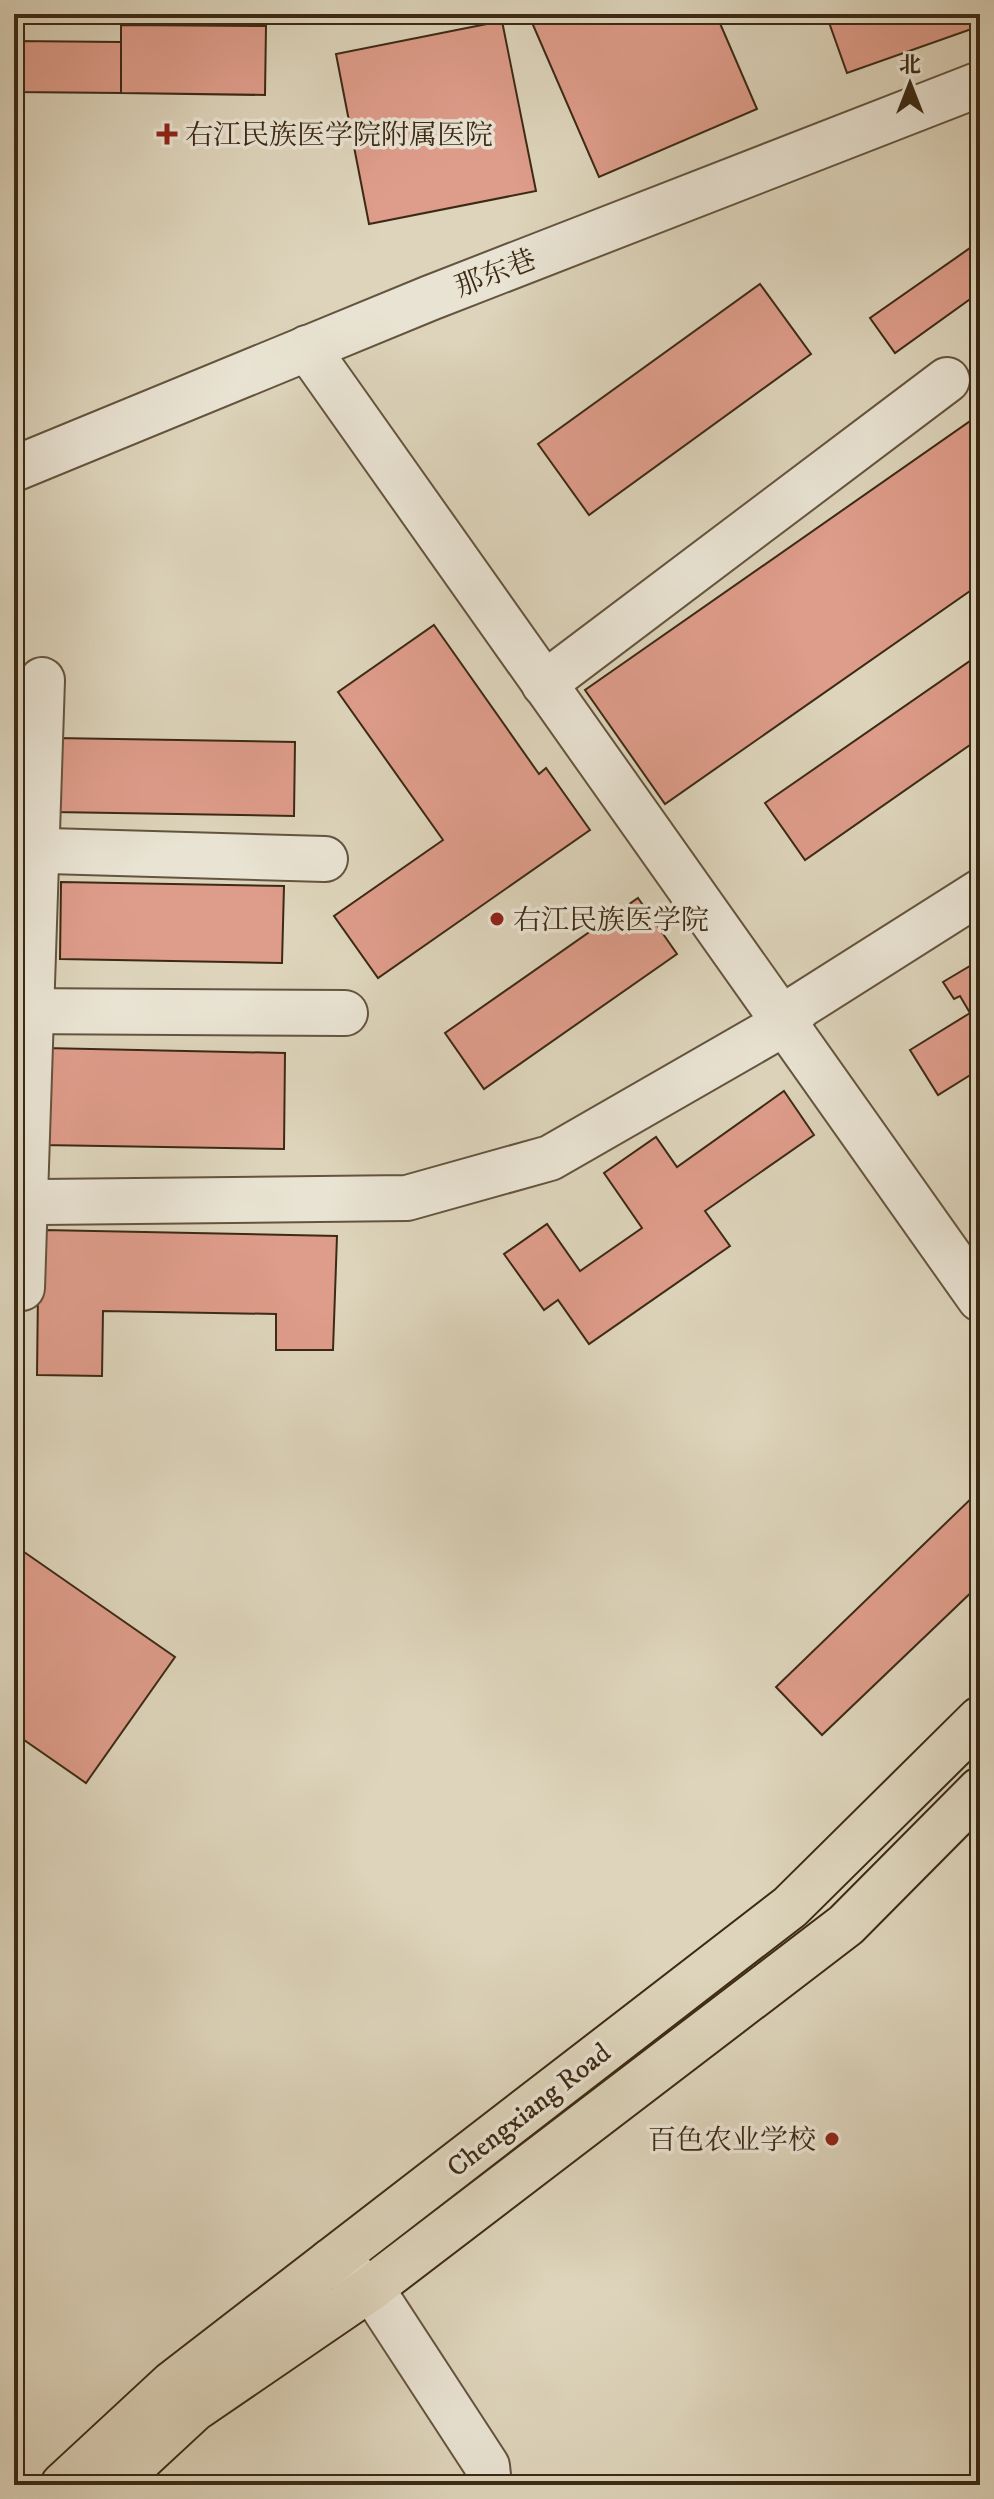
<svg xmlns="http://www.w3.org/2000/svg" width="994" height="2499" viewBox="0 0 994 2499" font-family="'IM FELL DW Pica','Noto Serif SC',serif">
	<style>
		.building { fill: #de9c8a; stroke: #3c2a14; stroke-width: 2 }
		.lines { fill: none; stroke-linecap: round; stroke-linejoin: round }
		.minor-casing { stroke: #64543e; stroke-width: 48 }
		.major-casing { stroke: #3c2a14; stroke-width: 48 }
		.minor { stroke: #e9e3d3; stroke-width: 44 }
		.major { stroke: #ddd4bb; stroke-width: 44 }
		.poi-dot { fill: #8f2418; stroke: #e9e3d3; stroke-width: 3 }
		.labels { text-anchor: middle; stroke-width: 7; stroke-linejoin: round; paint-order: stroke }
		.poi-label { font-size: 28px; fill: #3c2a14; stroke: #e9e3d3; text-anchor: start }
		.street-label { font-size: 28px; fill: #3c2a14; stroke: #e9e3d3 }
	</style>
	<rect width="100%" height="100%" fill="#ddd4bb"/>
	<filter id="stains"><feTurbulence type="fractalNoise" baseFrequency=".0025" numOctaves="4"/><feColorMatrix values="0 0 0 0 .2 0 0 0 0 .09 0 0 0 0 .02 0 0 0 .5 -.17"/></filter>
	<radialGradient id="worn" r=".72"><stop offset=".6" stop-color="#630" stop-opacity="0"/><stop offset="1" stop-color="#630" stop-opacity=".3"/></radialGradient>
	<g class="building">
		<polygon points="540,14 716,14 757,109 599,177 530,18"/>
		<polygon points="826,14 980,14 980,26 847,73"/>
		<polygon points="502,21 536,191 369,224 336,54"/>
		<polygon points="121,25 266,26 265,95 121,93"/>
		<polygon points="14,41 121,42 121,93 14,92"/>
		<polygon points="980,241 980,292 895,353 870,318"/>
		<polygon points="760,284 811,354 589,515 538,444"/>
		<polygon points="976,417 980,423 980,584 665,804 585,690"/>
		<polygon points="434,625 539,774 546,768 590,830 378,978 334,916 443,840 338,692"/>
		<polygon points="980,654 980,738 805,860 765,803"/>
		<polygon points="14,723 23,723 21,805 14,805"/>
		<polygon points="55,738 295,742 294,816 53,812"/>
		<polygon points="61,882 284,886 282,963 60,959"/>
		<polygon points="638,898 677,954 484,1089 445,1033"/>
		<polygon points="980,960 980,1069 938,1095 910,1050 970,1013 960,996 954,999 943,982"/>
		<polygon points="44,1048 285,1053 284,1149 42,1145"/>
		<polygon points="784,1091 814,1135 705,1211 730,1246 589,1344 558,1300 544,1310 504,1254 547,1224 580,1271 642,1228 604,1173 656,1137 677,1167"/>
		<polygon points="44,1230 337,1236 333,1350 276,1350 276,1314 103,1311 102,1376 37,1375 38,1290"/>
		<polygon points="980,1490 980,1584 822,1735 776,1687"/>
		<polygon points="14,1545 175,1657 86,1783 14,1733"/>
	</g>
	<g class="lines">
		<defs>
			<g id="minor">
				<polyline points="307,348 980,1299"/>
				<polyline points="14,469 430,298 980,84"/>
				<polyline points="544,684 947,380"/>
				<polyline points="14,850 325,859"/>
				<polyline points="14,1011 345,1013"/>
				<polyline points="14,1200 41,1202 407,1198 550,1158 785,1023 800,1006 980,892"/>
				<polyline points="22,1288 42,680"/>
				<polyline points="331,2261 371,2288 487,2466 489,2485"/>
			</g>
			<g id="major">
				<polyline points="63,2485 172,2384 790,1907 980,1719"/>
				<polyline points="112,2485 194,2409 371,2288 846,1925 980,1790"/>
			</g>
		</defs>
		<use href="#minor" class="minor-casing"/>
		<use href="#major" class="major-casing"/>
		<use href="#minor" class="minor"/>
		<use href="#major" class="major"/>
	</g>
	<g class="poi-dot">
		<path d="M163 122h8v8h8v8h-8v8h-8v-8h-8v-8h8z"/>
		<circle cx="497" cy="919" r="8"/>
		<circle cx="832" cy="2139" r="8"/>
	</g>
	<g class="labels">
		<g class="poi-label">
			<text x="185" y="144">右江民族医学院附属医院</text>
			<text x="513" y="929">右江民族医学院</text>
			<text x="816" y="2149" text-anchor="end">百色农业学校</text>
		</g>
		<g class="street-label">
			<text transform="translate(495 272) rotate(-21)" y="10">那东巷</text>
			<text transform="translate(528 2109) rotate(-38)" y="10">Chengxiang Road</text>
		</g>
	</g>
	<rect width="994" height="2499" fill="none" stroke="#ddd4bb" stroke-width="48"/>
	<rect x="16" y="16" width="962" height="2467" fill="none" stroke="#3c2a14" stroke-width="4"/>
	<rect x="24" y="24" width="946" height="2451" fill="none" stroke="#3c2a14" stroke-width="2"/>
	<g transform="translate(910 84)" stroke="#e9e3d3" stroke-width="6" paint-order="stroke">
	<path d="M0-6L14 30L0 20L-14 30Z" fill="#3c2a14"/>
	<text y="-12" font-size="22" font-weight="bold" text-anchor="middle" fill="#3c2a14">北</text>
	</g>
	<rect width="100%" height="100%" filter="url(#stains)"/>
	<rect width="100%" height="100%" fill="url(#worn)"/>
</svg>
